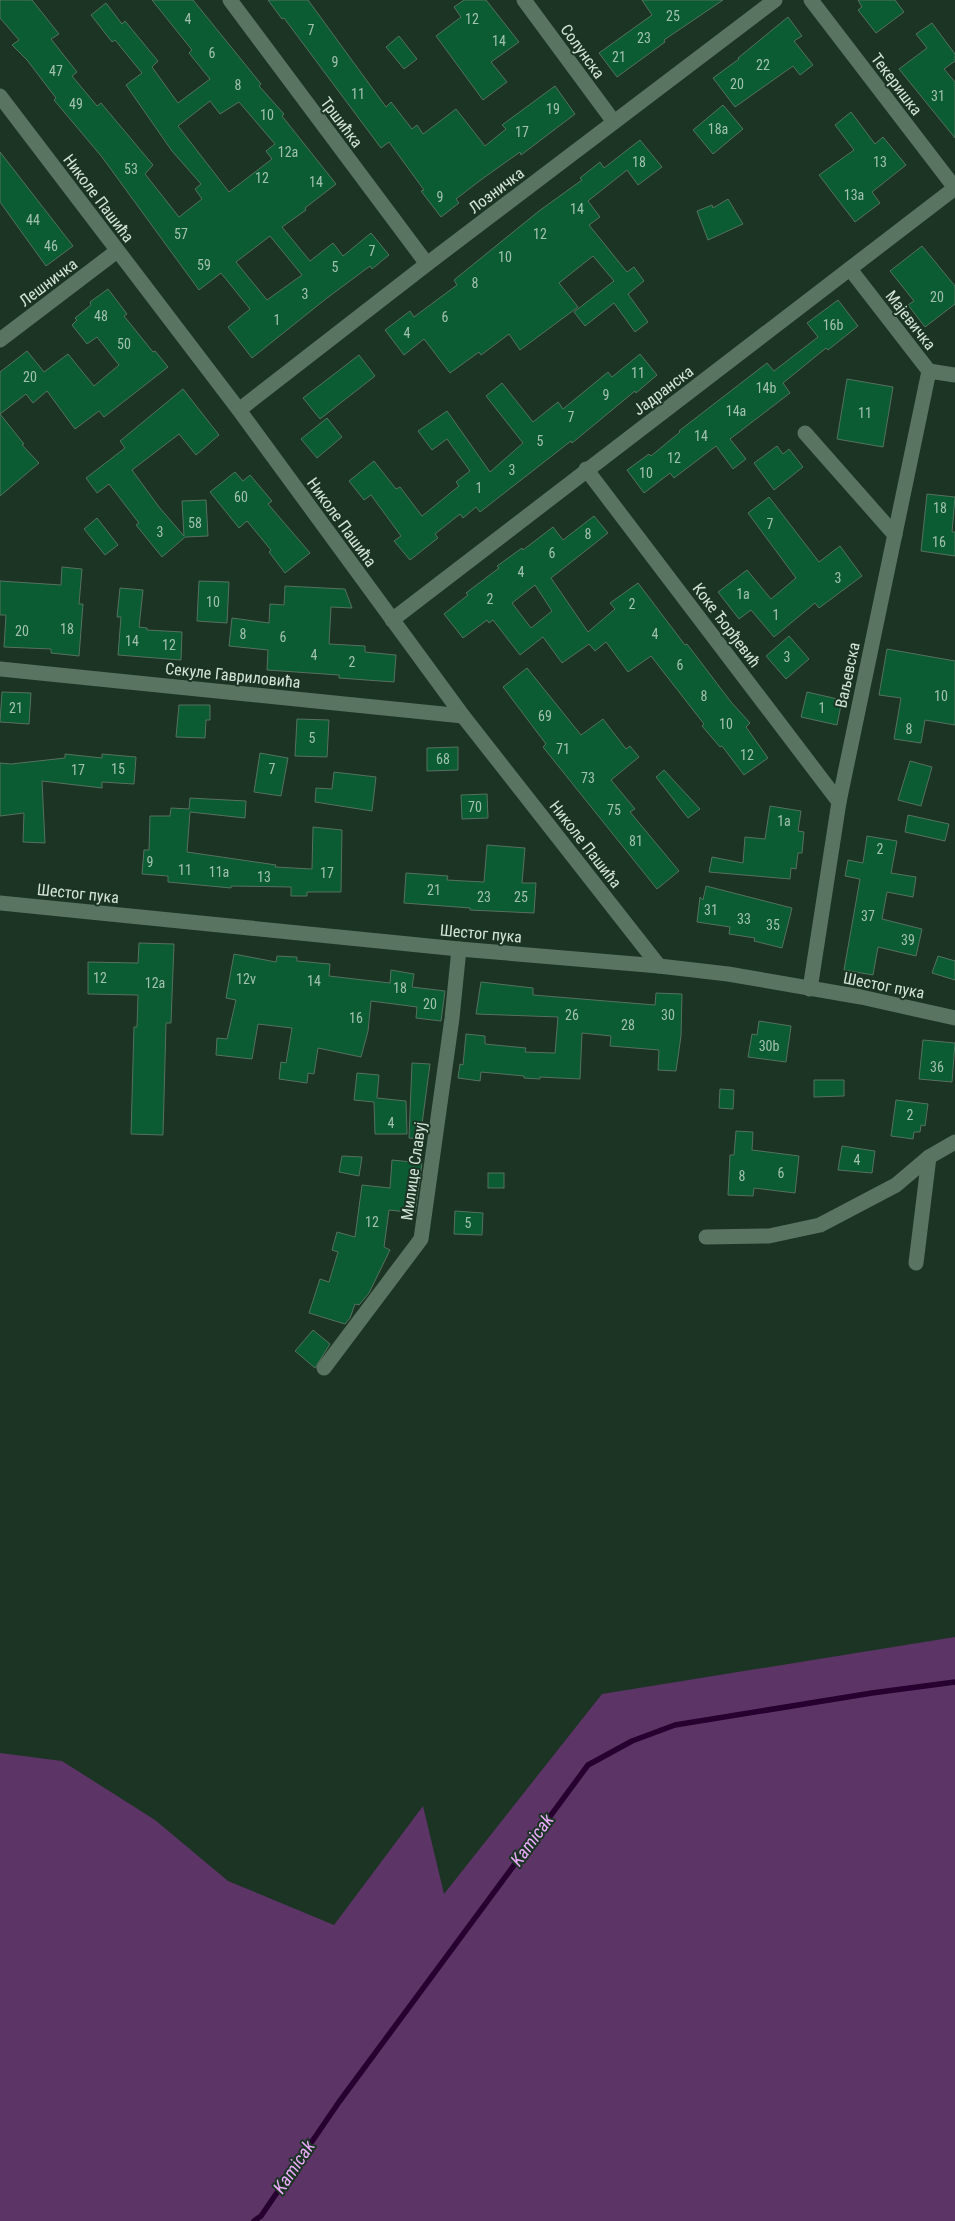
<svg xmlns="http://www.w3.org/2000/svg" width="955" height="2221" viewBox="0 0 955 2221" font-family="'Roboto Condensed',sans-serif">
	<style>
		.green { fill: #5d3466 }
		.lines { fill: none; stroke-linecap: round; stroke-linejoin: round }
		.stream { stroke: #26002f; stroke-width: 5.5 }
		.building { fill: #0b5b33; stroke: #56715f; fill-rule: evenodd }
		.minor { stroke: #597461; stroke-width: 15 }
		.labels { text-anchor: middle; stroke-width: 4; stroke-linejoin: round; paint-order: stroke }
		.number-label { font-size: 14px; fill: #a2c2b0 }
		.street-label { font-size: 16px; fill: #d5e4d9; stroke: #1b3424 }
		.water-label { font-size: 18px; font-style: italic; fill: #ecabfb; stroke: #1b3424 }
	</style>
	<rect width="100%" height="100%" fill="#1b3424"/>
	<polygon class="green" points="955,1637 955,2221 0,2221 0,1753 62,1761 155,1820 228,1881 334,1925 423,1806 444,1894 602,1694"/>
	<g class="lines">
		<polyline class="stream" points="254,2221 261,2216 339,2102 588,1765 632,1741 675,1725 872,1693 955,1682"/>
	</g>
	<g class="building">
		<path d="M0,0H32L59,34L51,39L77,72L72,76L97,106L101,103L153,165L145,174L179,217L202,199L195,189L201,184L172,151L126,85L142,73L115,40L112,42L91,15L106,3L122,24L125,21L158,61L152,67L178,103L210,79L189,53L192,50L152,0H193L261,84L259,86L284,114L282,116L336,184L305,208L306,210L282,227L310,261L333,243L343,256L371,233L389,255L372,269L370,266L327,298L252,358L228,327L250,309L221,273L199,290L102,157L54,100L56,98L27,60L12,45L19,40L0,18ZM210,101L220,114L239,102L275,144L266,151L272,159L229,192L178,126ZM270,236L302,275L267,300L236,262Z"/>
		<polygon points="268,0 308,0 386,107 391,102 412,129 417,125 423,134 456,109 485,146 506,129 502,125 555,86 575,114 521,155 520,152 482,179 456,199 459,203 441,217 421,191 424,190 389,142 381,148 284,18 282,19"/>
		<polygon points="464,0 486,0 519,42 491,62 507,82 483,100 436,36 461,17 454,7"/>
		<polygon points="642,0 723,0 664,40 665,42 617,77 599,53 652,15"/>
		<polygon points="858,0 895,0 904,12 876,33 858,10 862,7"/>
		<polygon points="788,17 802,36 794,41 813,65 800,75 793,66 735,107 713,78 739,59 738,58"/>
		<polygon points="932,23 955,54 955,61 944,69 955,82 955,138 899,69 927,48 916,34"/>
		<polygon points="399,36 417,59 404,69 386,47"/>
		<polygon points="723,105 743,129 713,154 693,130"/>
		<polygon points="851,112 875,144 883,137 906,165 872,192 880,203 855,222 819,175 854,150 835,125"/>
		<polygon points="640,140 662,167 638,185 627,170 588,201 600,217 589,225 627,272 634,267 644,281 628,294 648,322 635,332 614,303 585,326 574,312 614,281 593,256 559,283 578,307 520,350 509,334 481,355 479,352 450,373 424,339 404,355 385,330 410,311 414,317 457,285 454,280 539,211 582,180 580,178 600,162 604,168"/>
		<polygon points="0,152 73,246 46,266 0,202"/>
		<polygon points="728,199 743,224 708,240 697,211 712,205 713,208"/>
		<polygon points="922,246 955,286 955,304 925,327 908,305 914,301 890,271"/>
		<polygon points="108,289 127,314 124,316 153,352 155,351 168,367 104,417 99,411 75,429 47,391 33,403 26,394 0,414 24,444 22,445 39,463 0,496 0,372 27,351 44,372 68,354 94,386 119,365 97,337 87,344 72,325 77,320 75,318 91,305 90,302"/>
		<polygon points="838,300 858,326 828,350 826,348 783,383 790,393 730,439 746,459 733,469 716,446 674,478 670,473 644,493 627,470 649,454 651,456 680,432 679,431 767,363 774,371 818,337 807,323"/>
		<polygon points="640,354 657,375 636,393 635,391 572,443 571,441 480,512 476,507 463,518 460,514 435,534 438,538 410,560 394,541 401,536 371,495 364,500 349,481 374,461 396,489 400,487 422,516 459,486 456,482 470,471 447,439 432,450 418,431 447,411 490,472 523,443 486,396 502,383 533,422 558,402 563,409 608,372 612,377"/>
		<polygon points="359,355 375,376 320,419 303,398"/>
		<polygon points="847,379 893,387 883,447 837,439"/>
		<polygon points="183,389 219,435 196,455 179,434 132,470 159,507 184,536 182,501 206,500 208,536 185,537 162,557 136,525 139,523 109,484 97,493 86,478 125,448 120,441"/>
		<polygon points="327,418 342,437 317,458 301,439"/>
		<polygon points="777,446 783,454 789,449 803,467 774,490 754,463"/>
		<polygon points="235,472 243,481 250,475 272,501 268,504 310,553 285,573 269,552 271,550 247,521 239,528 210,492"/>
		<polygon points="927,494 955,497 952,532 955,532 955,556 921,551"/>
		<polygon points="769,497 819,562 840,546 862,576 819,608 815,603 774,637 751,610 739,619 718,592 747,570 771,599 796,578 748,513"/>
		<path d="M594,516L608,533L551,578L588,632L615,609L610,603L638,583L685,645L687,644L731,702L750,723L746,727L768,758L744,775L722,746L720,747L702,726L704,724L651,656L628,672L606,642L595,651L589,644L562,663L543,637L520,655L493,620L489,623L487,620L463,638L444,614L468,595L466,593L499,568L497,566L522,548L523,550L553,527L563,540ZM535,585L552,611L531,628L512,603Z"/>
		<polygon points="97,518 118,545 105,555 84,529"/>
		<polygon points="62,567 82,569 79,604 83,604 79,656 51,653 51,649 4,647 6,615 0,615 0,581 61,585"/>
		<polygon points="199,581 229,582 227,623 197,621"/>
		<polygon points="285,586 345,589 352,608 331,607 329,644 365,646 365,652 396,655 394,682 339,678 339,675 267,670 268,650 229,646 232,618 269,623 270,604 284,605"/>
		<polygon points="120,588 143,590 139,627 147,628 147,630 182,632 181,660 118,655 121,617 117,617"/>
		<polygon points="789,636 809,659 786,679 766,656"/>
		<polygon points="887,649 955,661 955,725 925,720 921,743 894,739 901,698 879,695"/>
		<polygon points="527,668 581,735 603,719 626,749 630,746 639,757 611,780 635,809 630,812 679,871 657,889 543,747 546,744 503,687"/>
		<polygon points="2,692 31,693 29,724 0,722"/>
		<polygon points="807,692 842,700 837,725 801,717"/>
		<polygon points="179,705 210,705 210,720 206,720 205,738 176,737"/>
		<polygon points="297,719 329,720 327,757 295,756"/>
		<polygon points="458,747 458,770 427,771 427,748"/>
		<polygon points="260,753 288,758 281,796 254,792"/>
		<polygon points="65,754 102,758 102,754 136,757 134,784 102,782 102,788 42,781 45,843 23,842 24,813 0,816 0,763 11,764 65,758"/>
		<polygon points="910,761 932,767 921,806 898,800"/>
		<polygon points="664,770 700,809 688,818 656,777"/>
		<polygon points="334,772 376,777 372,811 315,802 316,788 332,789"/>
		<polygon points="487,794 488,818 462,819 461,795"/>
		<polygon points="190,798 246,801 245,818 190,812 187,852 194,853 276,865 275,867 312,869 313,827 342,830 341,892 307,892 307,896 291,896 291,887 231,886 231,888 168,882 168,876 142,874 144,850 149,850 150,816 170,816 171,808 189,809"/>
		<polygon points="770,806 801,811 798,831 804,832 802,853 798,853 796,869 791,868 790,879 709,872 712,857 743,863 745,837 765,839"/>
		<polygon points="908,815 949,824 945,841 905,832"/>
		<polygon points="867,836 897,841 891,873 916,877 913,897 887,892 882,919 922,929 916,956 878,947 873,975 844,970 860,879 845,876 848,860 863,863"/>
		<polygon points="487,845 525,848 522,883 536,883 534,913 470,910 470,908 404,903 406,873 448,876 447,880 484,882"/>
		<polygon points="706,886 792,908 782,948 754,941 755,938 729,934 730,927 697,922 700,897 703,900"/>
		<polygon points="139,943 174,944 171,1023 166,1023 163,1135 131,1134 134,1027 137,1027 138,995 88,994 88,962 138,963"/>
		<polygon points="234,954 276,962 277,956 297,957 297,961 330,964 329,976 390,983 391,970 414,974 412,987 445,991 441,1021 416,1018 417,1007 371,1001 368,1031 361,1057 318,1048 314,1074 308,1073 307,1083 279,1079 281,1062 286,1063 292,1028 258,1024 252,1059 216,1055 217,1038 227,1039 236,1000 226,998"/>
		<polygon points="938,956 955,961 955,980 932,973"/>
		<polygon points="481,982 533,988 533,995 655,1005 656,993 682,994 681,1036 676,1071 658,1070 659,1050 610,1046 611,1036 582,1033 580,1079 540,1077 540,1079 524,1078 524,1076 481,1072 480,1081 458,1078 460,1064 463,1065 466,1034 485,1036 485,1044 526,1048 525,1052 555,1053 558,1017 476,1014"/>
		<polygon points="759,1021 791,1026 786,1062 748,1057 752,1034 757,1035"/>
		<polygon points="923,1040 955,1043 952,1082 919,1079"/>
		<polygon points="412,1063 430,1064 420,1139 409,1138"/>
		<polygon points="357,1073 379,1075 377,1098 406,1101 407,1134 375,1134 374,1102 354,1100"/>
		<polygon points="814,1080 844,1080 844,1096 814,1097"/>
		<polygon points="720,1089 734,1090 733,1109 719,1108"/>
		<polygon points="896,1100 928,1104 925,1126 921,1125 920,1132 914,1132 913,1139 891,1136"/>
		<polygon points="736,1131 753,1132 752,1150 799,1156 795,1193 754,1188 753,1196 728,1195 730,1155 734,1155"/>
		<polygon points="842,1146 875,1151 872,1173 838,1170"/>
		<polygon points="342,1156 362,1157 359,1176 339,1172"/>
		<polygon points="392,1160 422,1163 415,1213 389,1210 384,1247 390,1250 369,1293 359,1305 355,1304 350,1318 345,1324 309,1313 320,1279 329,1282 338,1252 332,1250 337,1232 355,1237 362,1185 390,1188"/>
		<rect x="488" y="1173" width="16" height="15"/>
		<polygon points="455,1211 483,1213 482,1235 454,1234"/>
		<polygon points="313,1330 330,1344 315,1368 295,1351"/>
	</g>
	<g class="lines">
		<g class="minor">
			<polyline points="230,0 427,264"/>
			<polyline points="524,0 614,122"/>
			<polyline points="811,0 955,188"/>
			<polyline points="0,96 239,410 463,716 659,966"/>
			<polyline points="850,269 929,371 955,375"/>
			<polyline points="0,340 117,251"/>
			<polyline points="239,410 427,264 775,0"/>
			<polyline points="805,433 895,535"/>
			<polyline points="586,469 839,802"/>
			<polyline points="392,620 955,188"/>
			<polyline points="0,669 463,716"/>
			<polyline points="0,903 459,949 659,966 728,974 861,997 955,1018"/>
			<polyline points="810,989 839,802 929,371"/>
			<polyline points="706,1237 769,1236 820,1225 896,1185 929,1157 955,1142"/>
			<polyline points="916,1263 929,1157"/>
			<polyline points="324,1368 421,1239 452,1018 459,949"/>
		</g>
	</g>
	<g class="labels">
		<g class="number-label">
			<text x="673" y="21">25</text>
			<text x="188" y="24">4</text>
			<text x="472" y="24">12</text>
			<text x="311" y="35">7</text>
			<text x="644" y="43">23</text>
			<text x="499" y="46">14</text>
			<text x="212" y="58">6</text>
			<text x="619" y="62">21</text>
			<text x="335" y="67">9</text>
			<text x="763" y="70">22</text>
			<text x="56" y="76">47</text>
			<text x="737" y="89">20</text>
			<text x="238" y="90">8</text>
			<text x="358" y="99">11</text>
			<text x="938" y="101">31</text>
			<text x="76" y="109">49</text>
			<text x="553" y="114">19</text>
			<text x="267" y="120">10</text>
			<text x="718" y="134">18a</text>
			<text x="522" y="137">17</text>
			<text x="288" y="157">12a</text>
			<text x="639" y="167">18</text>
			<text x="880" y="167">13</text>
			<text x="131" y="174">53</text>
			<text x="262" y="183">12</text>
			<text x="316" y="187">14</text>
			<text x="854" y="200">13a</text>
			<text x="440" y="202">9</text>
			<text x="577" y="214">14</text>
			<text x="33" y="225">44</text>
			<text x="181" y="239">57</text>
			<text x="540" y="239">12</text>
			<text x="51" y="251">46</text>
			<text x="372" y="256">7</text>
			<text x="505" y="262">10</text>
			<text x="204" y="270">59</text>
			<text x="335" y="272">5</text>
			<text x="475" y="288">8</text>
			<text x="305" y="299">3</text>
			<text x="937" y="302">20</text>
			<text x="101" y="321">48</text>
			<text x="445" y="322">6</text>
			<text x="277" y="325">1</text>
			<text x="833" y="330">16b</text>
			<text x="407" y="338">4</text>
			<text x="124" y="349">50</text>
			<text x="638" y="378">11</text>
			<text x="30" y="382">20</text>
			<text x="766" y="393">14b</text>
			<text x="606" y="400">9</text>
			<text x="736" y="416">14a</text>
			<text x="865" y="418">11</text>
			<text x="571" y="422">7</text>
			<text x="701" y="441">14</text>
			<text x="540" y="446">5</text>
			<text x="674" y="463">12</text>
			<text x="512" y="475">3</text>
			<text x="646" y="478">10</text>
			<text x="479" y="493">1</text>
			<text x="241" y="502">60</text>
			<text x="940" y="513">18</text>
			<text x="195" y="528">58</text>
			<text x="770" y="529">7</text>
			<text x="160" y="537">3</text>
			<text x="588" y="539">8</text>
			<text x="939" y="547">16</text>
			<text x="552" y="558">6</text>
			<text x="521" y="577">4</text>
			<text x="838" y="583">3</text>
			<text x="743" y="599">1a</text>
			<text x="490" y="604">2</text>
			<text x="213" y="607">10</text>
			<text x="632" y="609">2</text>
			<text x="776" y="620">1</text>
			<text x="67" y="634">18</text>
			<text x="22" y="636">20</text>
			<text x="243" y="639">8</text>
			<text x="655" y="639">4</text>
			<text x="283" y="642">6</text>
			<text x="132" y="646">14</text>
			<text x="169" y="650">12</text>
			<text x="314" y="660">4</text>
			<text x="787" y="662">3</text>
			<text x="352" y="667">2</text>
			<text x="680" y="670">6</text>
			<text x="704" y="701">8</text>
			<text x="941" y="701">10</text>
			<text x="16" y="713">21</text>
			<text x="822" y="713">1</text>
			<text x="545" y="721">69</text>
			<text x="726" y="729">10</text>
			<text x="909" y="734">8</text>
			<text x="312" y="743">5</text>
			<text x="563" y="754">71</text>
			<text x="747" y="760">12</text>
			<text x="443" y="764">68</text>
			<text x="118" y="774">15</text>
			<text x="272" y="774">7</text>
			<text x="78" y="775">17</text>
			<text x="588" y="783">73</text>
			<text x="475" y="812">70</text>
			<text x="614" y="815">75</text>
			<text x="784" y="826">1a</text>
			<text x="636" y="846">81</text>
			<text x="880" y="854">2</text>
			<text x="150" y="867">9</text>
			<text x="185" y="875">11</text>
			<text x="219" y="877">11a</text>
			<text x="327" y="878">17</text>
			<text x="264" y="882">13</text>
			<text x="434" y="895">21</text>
			<text x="484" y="902">23</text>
			<text x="521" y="902">25</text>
			<text x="711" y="915">31</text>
			<text x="868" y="921">37</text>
			<text x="744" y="924">33</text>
			<text x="773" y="930">35</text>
			<text x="908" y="945">39</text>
			<text x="100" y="983">12</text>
			<text x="246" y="984">12v</text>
			<text x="314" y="986">14</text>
			<text x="155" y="988">12a</text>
			<text x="400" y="993">18</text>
			<text x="430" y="1009">20</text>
			<text x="572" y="1020">26</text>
			<text x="668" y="1020">30</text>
			<text x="356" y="1023">16</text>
			<text x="628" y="1030">28</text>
			<text x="769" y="1051">30b</text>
			<text x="937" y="1072">36</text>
			<text x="910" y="1120">2</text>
			<text x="391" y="1128">4</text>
			<text x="857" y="1165">4</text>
			<text x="781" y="1178">6</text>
			<text x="742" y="1181">8</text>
			<text x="372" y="1227">12</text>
			<text x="468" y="1228">5</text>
		</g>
		<g class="street-label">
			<text transform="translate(583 51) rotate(54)" y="6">Солунска</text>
			<text transform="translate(897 84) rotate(53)" y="6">Текеришка</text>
			<text transform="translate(342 122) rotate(53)" y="6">Тршићка</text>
			<text transform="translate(496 190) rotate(-37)" y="6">Лозничка</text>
			<text transform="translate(99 198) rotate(53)" y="6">Николе Пашића</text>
			<text transform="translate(48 282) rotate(-37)" y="6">Лешничка</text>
			<text transform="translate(911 320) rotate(52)" y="6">Мајевичка</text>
			<text transform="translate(663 390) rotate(-37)" y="6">Јадранска</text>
			<text transform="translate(342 522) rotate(54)" y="6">Николе Пашића</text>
			<text transform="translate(727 625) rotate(53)" y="6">Коке Ђорђевић</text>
			<text transform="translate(233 675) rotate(6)" y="6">Секуле Гавриловића</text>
			<text transform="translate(847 675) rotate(-78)" y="6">Ваљевска</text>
			<text transform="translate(586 844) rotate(52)" y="6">Николе Пашића</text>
			<text transform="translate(78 893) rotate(6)" y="6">Шестог пука</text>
			<text transform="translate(481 933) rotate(5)" y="6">Шестог пука</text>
			<text transform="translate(884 985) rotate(11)" y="6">Шестог пука</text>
			<text transform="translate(413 1171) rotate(-82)" y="6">Милице Славуј</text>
		</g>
		<g class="water-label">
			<text transform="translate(532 1840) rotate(-54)" y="6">Kamicak</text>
			<text transform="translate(294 2167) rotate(-56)" y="6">Kamicak</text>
		</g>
	</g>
</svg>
